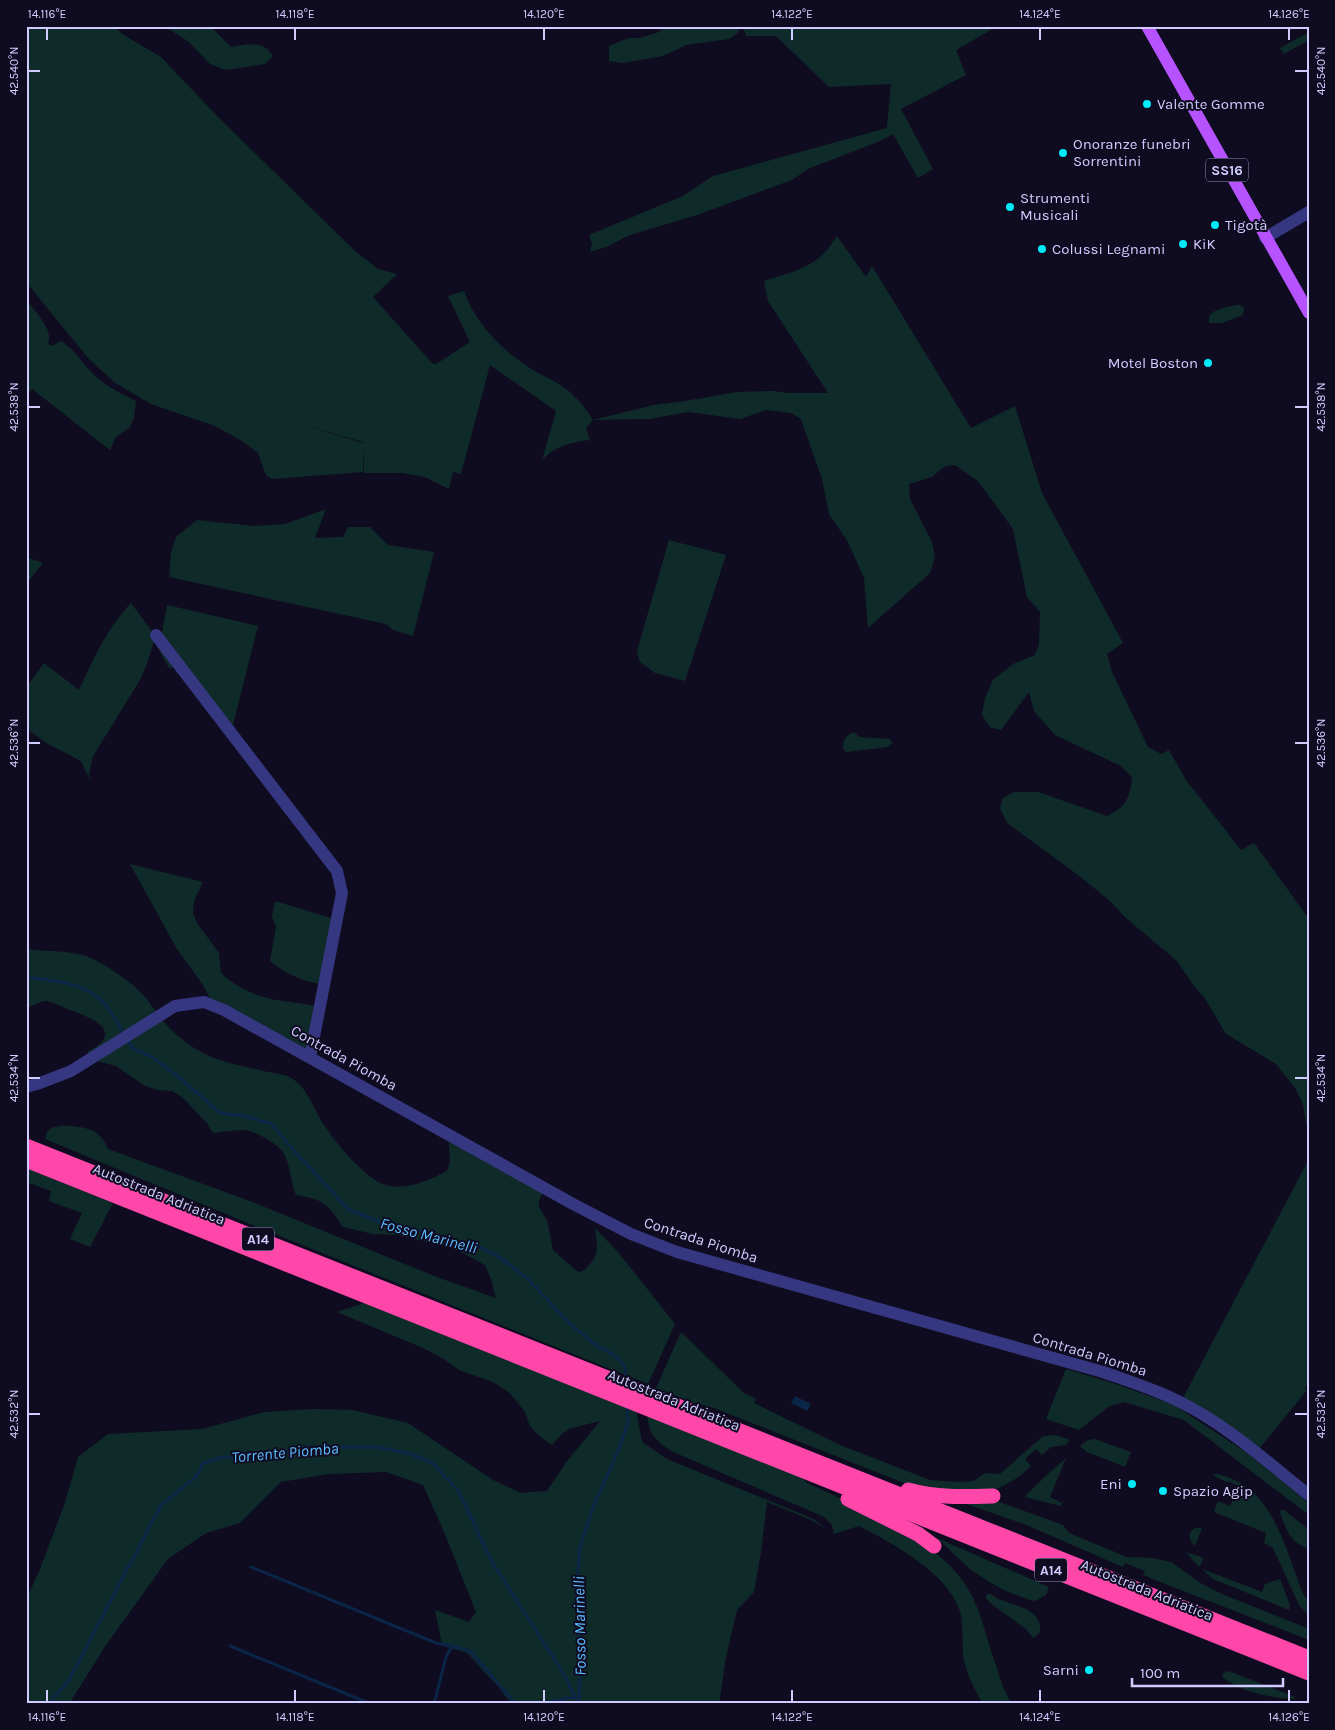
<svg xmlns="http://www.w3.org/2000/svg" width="1335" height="1730" viewBox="0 0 1335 1730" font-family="Karla,sans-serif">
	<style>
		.green { fill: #0f2b29 }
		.water { fill: #0b2547 }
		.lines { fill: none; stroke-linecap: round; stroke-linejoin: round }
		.stream { stroke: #0b2547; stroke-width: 3 }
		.minor { stroke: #363781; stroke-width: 12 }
		.major { stroke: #b653ff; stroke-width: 12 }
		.highway { stroke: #ff47a9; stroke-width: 15 }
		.ticks { fill: none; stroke: #d0ccff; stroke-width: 2 }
		.poi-dot { fill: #00ebf7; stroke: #0f0c21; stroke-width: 2 }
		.labels { text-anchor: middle; stroke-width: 4; stroke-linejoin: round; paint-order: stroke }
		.shield { fill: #0f0c21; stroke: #9692bc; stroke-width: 1 }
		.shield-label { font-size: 14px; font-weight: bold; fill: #d0ccff }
		.poi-label { font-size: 15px; fill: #d0ccff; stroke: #0f0c21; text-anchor: start }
		.street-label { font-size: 15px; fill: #d0ccff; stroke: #0f0c21 }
		.water-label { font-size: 16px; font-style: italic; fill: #5abbff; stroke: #0f0c21 }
		.neatline { fill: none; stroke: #d0ccff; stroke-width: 2 }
		.ticks-label { font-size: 12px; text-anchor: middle; fill: #d0ccff }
	</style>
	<rect width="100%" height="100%" fill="#0f0c21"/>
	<g class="green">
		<path d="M26,26H114L122,34L161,57L219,118L354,250L378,269L397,274L373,297L432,363L436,364L470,342L448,296L464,291C477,327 506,354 538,373C550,379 561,384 571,393C580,401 587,410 593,420L654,405L685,401L737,392L773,391L788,393H828L768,301L764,281C785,274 810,269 825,252C830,247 833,241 837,236L866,277L872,266L971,428L1015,406L1042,493L1123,643L1107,654L1112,672L1148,747L1161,754L1169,750L1186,780L1241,850L1254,843L1309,919V1129L1306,1123L1303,1104L1295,1088L1276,1064L1226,1034L1204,997L1194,986L1177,961L1126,918L1110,901L1082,878L1007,823L1000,808L1003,798L1014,792H1038L1107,816C1126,807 1130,798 1132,777L1121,766L1055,735L1034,711L1029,692L1001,730L990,727L982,715L985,698L993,680L1013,664L1035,655L1039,644L1040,612L1027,597L1013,529L978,481L955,465L945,466L932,477L909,484L910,499L932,542L935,557L930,573L868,628L864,578L848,542L829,514L822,479L801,419L791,413L766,410L740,419L688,412L649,419L593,420L586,428L590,440C572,442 555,446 542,460L556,411L490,365L461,474L453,472L449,489L425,477L401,473H364L363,442L291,421L363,443V472L272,479L266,475L258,453L242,441L215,426L151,404L114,382L88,358L26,282Z"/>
		<path d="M164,26H210L231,47C247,44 264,40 273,56L265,64L226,70L210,64L189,42Z"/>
		<polygon points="665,26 739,26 739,32 729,39 686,45 663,56 622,63 609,61 609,46 629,38 640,38 659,32"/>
		<polygon points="743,26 998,26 956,50 966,75 901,109 933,169 918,178 893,134 880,141 808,169 792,180 697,215 627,236 609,246 590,252 592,244 589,235 683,196 713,176 887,128 891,84 829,87 776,36 746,36"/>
		<polygon points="1309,32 1309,40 1284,54 1280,48"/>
		<path d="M26,299C35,312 54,329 48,344L52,346L61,341C75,349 84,366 96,377C106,386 124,395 136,401L134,417L130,427L115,438L110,450L32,389L26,396Z"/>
		<polygon points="1236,305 1241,305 1244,308 1243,315 1222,323 1209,323 1209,316 1213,312 1223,308"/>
		<polygon points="326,509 315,538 343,537 348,527 370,527 388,545 434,552 413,636 393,630 386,624 169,577 171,553 176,537 197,520 254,526 285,524"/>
		<polygon points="669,540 726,555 685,681 655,673 640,662 637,651"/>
		<polygon points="26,557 43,563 26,584"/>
		<path d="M131,603L177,666L169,668L154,641L147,664L140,680L93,756L89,774L91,782L81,761L48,744L26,728V688L44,663L79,690C94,658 106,630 131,603Z"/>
		<polygon points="167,605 258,626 233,725 230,730 161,637"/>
		<path d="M854,732L859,737L890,739L892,743L888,747L847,752L843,749C843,740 846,735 854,732Z"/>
		<path d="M130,864L203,882L194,901L193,913L197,923L219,953L221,973C234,986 257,997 276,1000C289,1002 301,1003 314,1006L308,1050L221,1002L211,1000L203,985L177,949Z"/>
		<path d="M275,901L334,919L319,984C301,980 284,973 270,961L276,927L272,917Z"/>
		<path d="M26,948L33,950C49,951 67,951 83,955C98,959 135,984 145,997C152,1005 157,1014 163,1021C175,1035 189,1046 205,1054C223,1063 244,1066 263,1071C277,1074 287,1073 298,1083C310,1094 315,1112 324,1125C335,1142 366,1180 386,1185C407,1191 429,1180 447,1171L450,1161L449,1142L543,1192L539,1201V1207L547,1220L553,1250L578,1272C584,1271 584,1270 588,1266C600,1255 597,1244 595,1228L618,1252L675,1324L648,1384L255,1226L45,1139C46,1135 47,1131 50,1129C59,1123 84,1126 93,1131C100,1135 105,1141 108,1149L255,1203L434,1276L496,1298L491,1279L485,1265L455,1249L398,1235L373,1234L343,1227C327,1203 325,1200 296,1195C290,1182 291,1166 284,1154C279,1144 255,1131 245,1130C234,1130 224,1132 213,1133L207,1123L182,1097L172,1091L158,1090L145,1086L116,1066L97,1061L87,1052C128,1031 90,1017 67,1009C61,1006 51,1001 45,1001C39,1002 32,1006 26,1008Z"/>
		<polygon points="1309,1159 1309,1381 1305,1389 1307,1390 1259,1449 1183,1398"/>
		<polygon points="26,1168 113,1203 90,1247 70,1239 82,1213 49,1201 51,1191 26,1182"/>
		<polygon points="364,1303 636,1409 642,1442 667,1459 804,1515 815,1520 825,1528 811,1520 767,1502 761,1552 754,1592 737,1610 726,1657 719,1704 511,1704 501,1690 467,1653 442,1645 435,1610 469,1622 476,1612 445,1534 423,1485 386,1472 329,1474 281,1482 240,1523 206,1533 168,1559 106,1645 69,1704 26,1704 26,1600 40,1569 65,1503 78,1457 108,1434 202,1429 264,1412 313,1409 352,1410 408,1423 493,1480 521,1493 547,1491 567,1461 600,1421 569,1429 562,1434 552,1445 539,1436 530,1426 525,1412 510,1393 493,1382 459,1370 444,1359 423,1348 337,1312"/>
		<path d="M681,1332L744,1393L756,1399L754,1403L840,1445L930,1480L958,1482L974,1481L985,1473L1000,1474L1043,1436L1056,1435L1070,1440L1065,1445L1051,1447L1042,1455L1036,1449L1025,1459L1031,1466C1020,1477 1008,1485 992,1490H926L904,1483L711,1407L694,1403L656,1388Z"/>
		<polygon points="1066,1369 1116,1384 1174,1405 1247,1453 1309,1503 1309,1515 1184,1420 1124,1402 1108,1407 1079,1430 1046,1419"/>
		<path d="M647,1413L797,1472L807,1483L861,1508L932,1550C979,1587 978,1613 996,1665C1000,1678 1004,1692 1012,1704H983C974,1689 965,1671 963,1654C962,1641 963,1628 961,1615C952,1575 892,1543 859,1526L834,1534L832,1525L824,1517L671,1451C654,1439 649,1435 647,1413Z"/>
		<polygon points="1095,1439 1131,1452 1125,1467 1087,1452 1080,1446 1088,1440"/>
		<path d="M1066,1458L1050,1497L1062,1503L1061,1506L1025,1497C1026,1494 1060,1463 1066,1458Z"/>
		<path d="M1214,1474C1220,1474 1226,1476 1232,1479C1274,1494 1288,1556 1303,1594L1309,1601V1615L1299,1605L1273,1548L1264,1543L1266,1533L1214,1512L1218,1501L1230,1506L1239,1486L1227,1481V1482L1214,1476Z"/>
		<polygon points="988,1498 1063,1525 1069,1533 1127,1557 1152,1558 1171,1562 1202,1584 1222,1594 1309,1629 1309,1640 1155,1580 1143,1575 1145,1571 1125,1563 1123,1567 1024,1524 955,1500"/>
		<path d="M1281,1510H1284L1309,1530V1549C1288,1540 1288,1532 1280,1513Z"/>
		<path d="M1195,1528H1202L1195,1546C1190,1542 1188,1537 1191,1531Z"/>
		<polygon points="937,1538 1049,1587 1046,1595 1037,1600 1033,1601 1008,1592 991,1583 971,1570"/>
		<polygon points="1186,1552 1204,1558 1199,1567"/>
		<polygon points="1202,1569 1262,1592 1265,1584 1280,1579 1290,1605 1289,1610 1213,1579"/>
		<path d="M987,1594H991L996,1598C1009,1604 1038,1608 1040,1626C1041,1631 1038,1636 1033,1638L1026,1629L990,1603L986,1598Z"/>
		<path d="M1229,1671L1295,1697V1699C1275,1699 1236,1691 1222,1676L1223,1673Z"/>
	</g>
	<polygon class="water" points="795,1396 811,1404 807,1411 791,1403"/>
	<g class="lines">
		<g class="stream">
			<path d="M26,977C53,981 82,981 103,1002C112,1012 118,1024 125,1035"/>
			<polyline points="128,1040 132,1048 152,1057 175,1074 220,1113 244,1116 272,1124 288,1144 348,1209 382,1223 423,1231 480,1247 502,1259 527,1278 568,1322 596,1345 617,1357 625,1367 626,1380"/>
			<polyline points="251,1567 436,1643 452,1646"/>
			<polyline points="230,1646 371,1704"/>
			<polyline points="49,1704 69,1680 161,1505 197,1476 203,1463 223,1457 273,1456 300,1447 377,1447 411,1454 432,1463 457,1489 494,1565 565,1676 578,1704"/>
			<polyline points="434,1704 446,1657 452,1646 470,1651 516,1704"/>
			<polyline points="537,1704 575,1697"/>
			<polyline points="579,1704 581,1648 576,1591 580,1547 594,1505 619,1449 628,1422 627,1406"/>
		</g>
		<g class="minor">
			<polyline points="1265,238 1309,212"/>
			<polyline points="156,635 337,871 342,893 310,1057"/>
			<path d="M26,1087L40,1083L71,1071L175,1006L204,1002L224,1010L573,1204L631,1234L677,1252L1103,1372C1128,1381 1154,1389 1178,1401C1226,1424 1267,1462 1309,1495"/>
		</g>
		<polyline class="major" points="1147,26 1309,313"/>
		<g class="highway">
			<polyline points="26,1146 1309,1658"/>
			<polyline points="26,1160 1309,1673"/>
			<path d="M908,1490C936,1498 963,1497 993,1496"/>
			<polyline points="848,1499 918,1534 934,1546"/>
		</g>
	</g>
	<path class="ticks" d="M47,28V40M295,28V40M544,28V40M792,28V40M1040,28V40M1289,28V40M28,71H40M1295,71H1308M28,407H40M1295,407H1308M28,743H40M1295,743H1308M28,1078H40M1295,1078H1308M28,1414H40M1295,1414H1308M47,1690V1702M295,1690V1702M544,1690V1702M792,1690V1702M1040,1690V1702M1289,1690V1702"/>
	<g class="poi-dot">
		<circle cx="1147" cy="104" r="5"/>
		<circle cx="1063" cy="153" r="5"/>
		<circle cx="1010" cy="207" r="5"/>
		<circle cx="1215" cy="225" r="5"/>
		<circle cx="1183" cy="244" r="5"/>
		<circle cx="1042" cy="249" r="5"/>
		<circle cx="1208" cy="363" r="5"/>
		<circle cx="1132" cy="1484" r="5"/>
		<circle cx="1163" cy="1491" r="5"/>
		<circle cx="1089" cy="1670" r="5"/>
	</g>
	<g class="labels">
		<g class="shield">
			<rect x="1206" y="158.5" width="42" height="23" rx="4"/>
			<rect x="242" y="1227.5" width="32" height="23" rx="4"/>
			<rect x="1035" y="1558.5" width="32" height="23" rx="4"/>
		</g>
		<g class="shield-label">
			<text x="1227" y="175">SS16</text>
			<text x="258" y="1244">A14</text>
			<text x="1051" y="1575">A14</text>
		</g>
		<g class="poi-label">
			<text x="1157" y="109">Valente Gomme</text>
			<text x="1073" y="149">Onoranze funebri<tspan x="1073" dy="17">Sorrentini</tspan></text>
			<text x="1020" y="203">Strumenti<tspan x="1020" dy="17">Musicali</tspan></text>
			<text x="1225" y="230">Tigotà</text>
			<text x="1193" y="249">KiK</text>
			<text x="1052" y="254">Colussi Legnami</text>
			<text x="1198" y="368" text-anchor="end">Motel Boston</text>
			<text x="1122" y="1489" text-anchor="end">Eni</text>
			<text x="1173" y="1496">Spazio Agip</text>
			<text x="1079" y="1675" text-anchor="end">Sarni</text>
		</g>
		<g class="street-label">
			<text transform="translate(344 1058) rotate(29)" y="5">Contrada Piomba</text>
			<text transform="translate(159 1194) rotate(22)" y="5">Autostrada Adriatica</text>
			<text transform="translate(701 1240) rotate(18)" y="5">Contrada Piomba</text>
			<text transform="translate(1090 1354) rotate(17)" y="5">Contrada Piomba</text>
			<text transform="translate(674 1400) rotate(22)" y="5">Autostrada Adriatica</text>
			<text transform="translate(1147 1590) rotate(22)" y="5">Autostrada Adriatica</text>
		</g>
		<g class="water-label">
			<text transform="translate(429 1235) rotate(15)" y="6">Fosso Marinelli</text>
			<text transform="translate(285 1452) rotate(-5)" y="6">Torrente Piomba</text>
			<text transform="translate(579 1626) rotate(-91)" y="6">Fosso Marinelli</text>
		</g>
	</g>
	<rect width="1335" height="1730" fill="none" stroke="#0f0c21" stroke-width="55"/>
	<path d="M1132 1678v8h151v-8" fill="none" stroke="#d0ccff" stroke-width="2.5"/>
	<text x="1140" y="1678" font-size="15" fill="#d0ccff" stroke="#0f0c21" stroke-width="4" paint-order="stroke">100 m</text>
	<rect x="28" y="28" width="1280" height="1674" class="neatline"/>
	<g class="ticks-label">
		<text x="47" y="18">14.116°E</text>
		<text x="295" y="18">14.118°E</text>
		<text x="544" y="18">14.120°E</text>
		<text x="792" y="18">14.122°E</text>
		<text x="1040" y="18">14.124°E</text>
		<text x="1289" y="18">14.126°E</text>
		<text transform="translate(14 71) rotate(-90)" y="4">42.540°N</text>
		<text transform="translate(1321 71) rotate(-90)" y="4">42.540°N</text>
		<text transform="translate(14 407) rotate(-90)" y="4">42.538°N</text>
		<text transform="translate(1321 407) rotate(-90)" y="4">42.538°N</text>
		<text transform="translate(14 743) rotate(-90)" y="4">42.536°N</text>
		<text transform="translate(1321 743) rotate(-90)" y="4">42.536°N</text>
		<text transform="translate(14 1078) rotate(-90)" y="4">42.534°N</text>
		<text transform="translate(1321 1078) rotate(-90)" y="4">42.534°N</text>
		<text transform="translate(14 1414) rotate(-90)" y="4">42.532°N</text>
		<text transform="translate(1321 1414) rotate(-90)" y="4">42.532°N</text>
		<text x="47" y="1721">14.116°E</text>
		<text x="295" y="1721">14.118°E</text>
		<text x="544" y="1721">14.120°E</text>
		<text x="792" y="1721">14.122°E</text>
		<text x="1040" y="1721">14.124°E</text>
		<text x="1289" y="1721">14.126°E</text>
	</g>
</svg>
